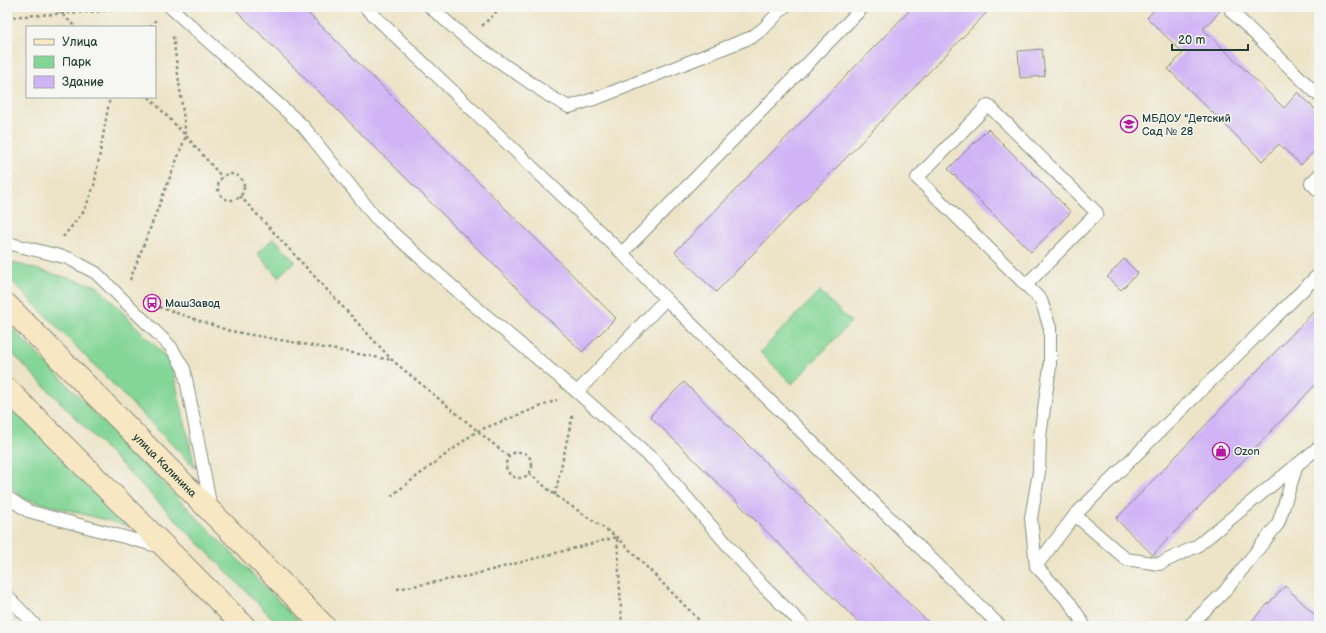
<svg xmlns="http://www.w3.org/2000/svg" width="1326" height="633" viewBox="0 0 1326 633" font-family="'Balsamiq Sans',sans-serif">
	<style>
		.green { fill: #84d697; stroke: #528a66 }
		.building { fill: #d0b4f5 }
		.lines { fill: none; stroke-linecap: round; stroke-linejoin: round }
		.lane-casing { stroke: #86907e; stroke-width: 14 }
		.secondary-casing { stroke: #86907e; stroke-width: 24 }
		.path { stroke: #86907e; stroke-width: 2.5; stroke-dasharray: 3 3; stroke-linecap: butt }
		.lane { stroke: #fff; stroke-width: 12 }
		.secondary { stroke: #f8e7c3; stroke-width: 22 }
		.labels { text-anchor: middle; stroke-width: 3; stroke-linejoin: round; paint-order: stroke }
		.poi-label { font-size: 11px; fill: #1f3d34; stroke: #f6f6f2; text-anchor: start }
		.street-label { font-size: 11px; fill: #1f3d34; stroke: #f6f6f2 }
	</style>
	<rect width="100%" height="100%" fill="#f6f6f2"/>
	<filter id="ink" filterUnits="userSpaceOnUse"><feTurbulence type="fractalNoise" baseFrequency=".025" numOctaves="2"/><feDisplacementMap in="SourceGraphic" scale="8" xChannelSelector="R" yChannelSelector="G"/><feConvolveMatrix kernelMatrix="1 2 1 2 8 2 1 2 1" color-interpolation-filters="sRGB"/></filter>
	<filter id="wash" filterUnits="userSpaceOnUse"><feTurbulence type="fractalNoise" baseFrequency=".012" numOctaves="4" result="noise"/><feDisplacementMap in="SourceGraphic" scale="16" xChannelSelector="R" yChannelSelector="G"/><feGaussianBlur stdDeviation="0.9" result="paint"/><feColorMatrix in="noise" values="0 0 0 0 0 0 0 0 0 0 0 0 0 0 0 0 0 1.4 0 .05"/><feComposite in="paint" operator="in"/></filter>
	<g filter="url(#wash)">
		<rect width="100%" height="100%" fill="#ede4c8"/>
		<g class="green">
			<polygon points="274,238 295,261 278,277 257,253"/>
			<polygon points="7,261 97,286 171,362 195,468 7,276"/>
			<polygon points="820,291 851,322 792,384 760,352"/>
			<polygon points="7,323 303,626 280,626 7,348"/>
			<polygon points="7,402 132,527 22,498 7,482"/>
		</g>
		<g id="blocks">
			<g class="building">
				<polygon points="233,7 302,7 616,318 582,352"/>
				<polygon points="913,7 992,7 716,292 675,252"/>
				<polygon points="1157,7 1224,7 1203,29 1284,108 1298,92 1319,113 1319,146 1301,165 1279,144 1262,161 1168,69 1183,53 1147,18"/>
				<polygon points="1042,49 1045,76 1020,78 1018,51"/>
				<polygon points="988,129 1071,212 1031,252 948,169"/>
				<polygon points="1124,259 1138,273 1121,290 1107,277"/>
				<polygon points="1319,306 1319,381 1153,555 1116,519"/>
				<polygon points="684,382 932,626 862,626 650,416"/>
				<polygon points="1285,586 1319,619 1319,626 1247,626"/>
			</g>
		</g>
	</g>
	<g filter="url(#ink)">
		<use href="#blocks" fill-opacity="0" stroke="#86907e" stroke-width="1"/>
		<g class="lines">
			<defs>
				<g id="lane">
					<polyline points="170,7 303,126 375,217 463,296 577,392 657,463 761,584 804,626"/>
					<polyline points="365,7 622,253 666,299 1000,626"/>
					<polyline points="430,7 468,40 551,97 569,107 600,97 752,37 764,28 784,7"/>
					<polyline points="1231,11 1319,96"/>
					<polyline points="1319,175 1311,183 1319,191"/>
					<polyline points="7,243 68,258 96,273 171,347 184,369 211,508"/>
					<polyline points="622,253 863,7"/>
					<polyline points="1026,285 1097,213 988,105 917,178 1026,285 1041,300 1050,328 1050,367 1040,436 1039,472 1031,518 1036,566"/>
					<polyline points="577,392 666,299"/>
					<polyline points="7,497 28,511 161,547"/>
					<polyline points="1075,515 1126,559 1159,564 1197,546 1319,447"/>
					<polyline points="7,596 36,626"/>
					<polyline points="1083,626 1083,623 1070,603 1036,566 1075,515 1319,274"/>
					<polyline points="1189,626 1225,591 1278,524 1297,465"/>
				</g>
				<g id="secondary">
					<path id="s1" d="M7,305L324,626"/>
					<polyline points="7,389 244,626"/>
				</g>
			</defs>
			<use href="#lane" class="lane-casing"/>
			<use href="#secondary" class="secondary-casing"/>
			<g class="path">
				<polyline points="54,7 76,27"/>
				<polyline points="7,17 152,8"/>
				<polyline points="482,26 501,7"/>
				<polyline points="150,27 156,20"/>
				<polyline points="149,97 186,136 222,177"/>
				<circle cx="231" cy="187" r="13"/>
				<polyline points="240,196 392,360 509,457"/>
				<polyline points="63,237 84,211 94,186 110,97"/>
				<polyline points="130,280 186,136 173,36"/>
				<polyline points="159,307 230,331 392,360"/>
				<circle cx="519" cy="465" r="13"/>
				<polyline points="529,473 555,495 617,537 705,626"/>
				<polyline points="555,495 573,413"/>
				<polyline points="391,496 477,431 557,400"/>
				<polyline points="397,589 468,576 617,537 622,626"/>
			</g>
			<use href="#lane" class="lane"/>
			<use href="#secondary" class="secondary"/>
		</g>
	</g>
	<defs>
		<symbol id="school-ring" viewBox="-11 -11 22 22"><circle r="9.5" fill="#f6f6f2" stroke="#b5179e" stroke-width="1.5"/><path d="M0-5L7-2L0 1L-7-2ZM-4 1L0 2.5L4 1V4Q0 6-4 4Z" fill="#b5179e"/></symbol>
		<symbol id="bus-ring" viewBox="-11 -11 22 22"><circle r="9.5" fill="#f6f6f2" stroke="#b5179e" stroke-width="1.5"/><path d="M-5-6H5V4H4V6H2V4H-2V6H-4V4H-5ZM-3.5-4V0h7V-4ZM-3.5 1.2v1.5H-2V1.2ZM2 1.2v1.5H3.5V1.2Z" fill="#b5179e"/></symbol>
		<symbol id="shop-ring" viewBox="-11 -11 22 22"><circle r="9.5" fill="#f6f6f2" stroke="#b5179e" stroke-width="1.5"/><path d="M-5-2.5h2.3a2.7 3.5 0 0 1 5.4 0H5L5.5 6h-11ZM-1.5-2.5h3a1.5 2.3 0 0 0-3 0Z" fill="#b5179e"/></symbol>
	</defs>
	<g fill-rule="evenodd">
		<use href="#school-ring" x="1119" y="114" width="20" height="20"/>
		<use href="#bus-ring" x="142" y="293" width="20" height="20"/>
		<use href="#shop-ring" x="1211" y="441" width="20" height="20"/>
	</g>
	<g class="labels">
		<g class="poi-label">
			<text x="1142" y="122">МБДОУ "Детский<tspan x="1142" dy="13">Сад № 28</tspan></text>
			<text x="165" y="307">МашЗавод</text>
			<text x="1234" y="455">Ozon</text>
		</g>
		<g class="street-label">
			<text dy="4" stroke="none"><textPath href="#s1" startOffset="225">улица Калинина</textPath></text>
		</g>
	</g>
	<rect width="1326" height="633" fill="none" stroke="#f6f6f2" stroke-width="24"/>
	<rect x="26" y="26" width="130" height="72" fill="#f6f6f2" stroke="#a0aca6"/>
	<rect x="34" y="39" width="20" height="6" fill="#f8e7c3" stroke="#a0aca6"/>
	<text x="62" y="46" font-size="12" fill="#1f3d34">Улица</text>
	<rect x="34" y="56" width="20" height="12" fill="#84d697" stroke="#a0aca6"/>
	<text x="62" y="66" font-size="12" fill="#1f3d34">Парк</text>
	<rect x="34" y="76" width="20" height="12" fill="#d0b4f5" stroke="#a0aca6"/>
	<text x="62" y="86" font-size="12" fill="#1f3d34">Здание</text>
	<path d="M1172 44v6h76v-6" fill="none" stroke="#1f3d34" stroke-width="2"/>
	<text x="1178" y="44" font-size="12" fill="#1f3d34" stroke="#f6f6f2" stroke-width="3" paint-order="stroke">20 m</text>
</svg>
